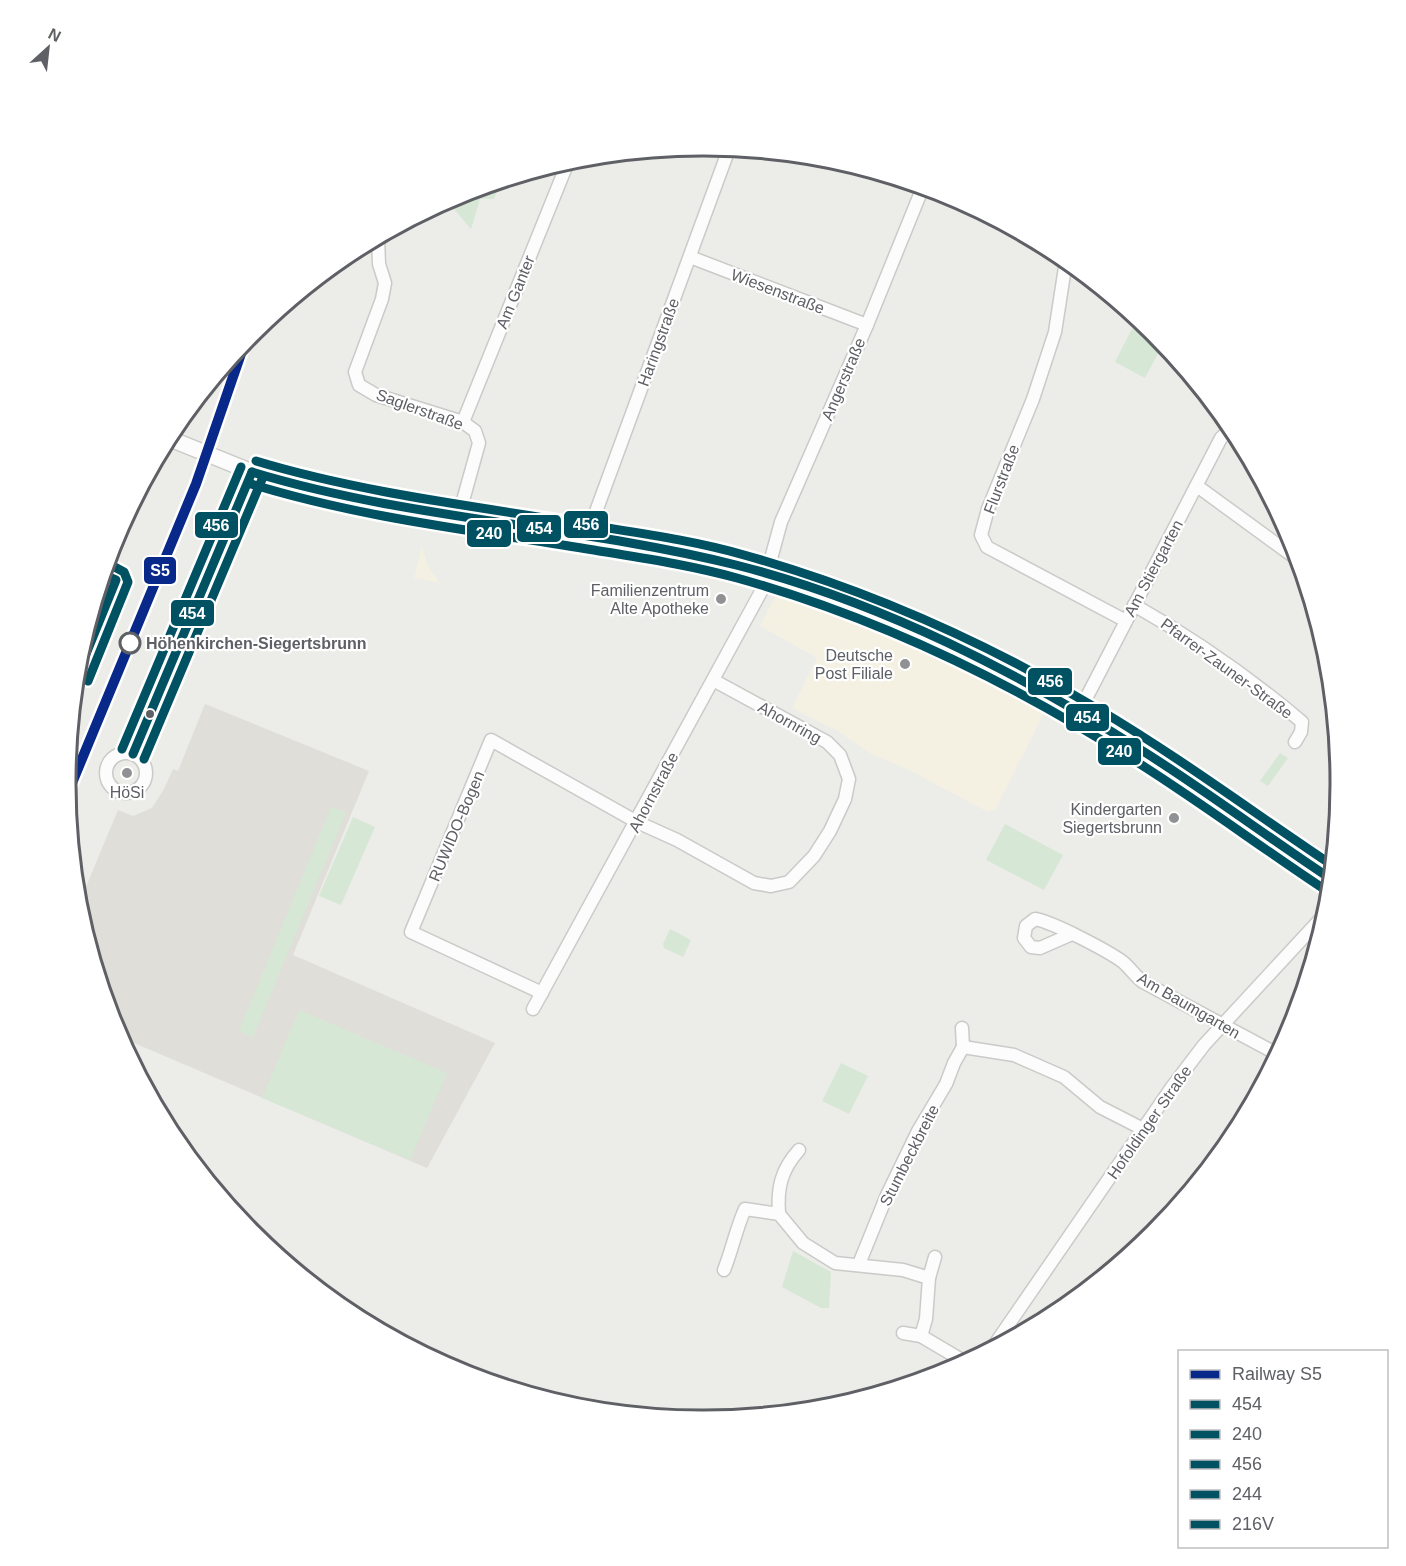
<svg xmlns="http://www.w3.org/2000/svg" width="1406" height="1566" viewBox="0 0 1406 1566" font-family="Helvetica,sans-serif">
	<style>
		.commercial { fill: #f4f1e3 }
		.education { fill: #dfded8 }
		.green { fill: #d7e7d6 }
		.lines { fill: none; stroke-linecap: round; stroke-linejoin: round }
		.minor-casing { stroke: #cacac9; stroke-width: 15 }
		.tertiary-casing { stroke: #cacac9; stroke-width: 18 }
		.minor { stroke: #fcfcfc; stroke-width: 12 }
		.tertiary { stroke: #fcfcfc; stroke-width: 15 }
		.bus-1-casing { stroke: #fff; stroke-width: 14 }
		.bus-2-casing { stroke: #fff; stroke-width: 14 }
		.bus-3-casing { stroke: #fff; stroke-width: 14 }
		.bus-4-casing { stroke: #fff; stroke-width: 14 }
		.bus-5-casing { stroke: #fff; stroke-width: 14 }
		.bus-1 { stroke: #005262; stroke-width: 9 }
		.bus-2 { stroke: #005262; stroke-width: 9 }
		.bus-3 { stroke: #005262; stroke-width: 9 }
		.bus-4 { stroke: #005262; stroke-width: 9 }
		.bus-5 { stroke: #005262; stroke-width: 9 }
		.rail-1-casing { stroke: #fff; stroke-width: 15 }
		.rail-1 { stroke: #08298a; stroke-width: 10 }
		.poi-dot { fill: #909193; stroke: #fff; stroke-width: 2 }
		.stop-dot { fill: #fff; stroke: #5e6065; stroke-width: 3 }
		.bus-dot { fill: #5e6065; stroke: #fff; stroke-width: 2 }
		.labels { text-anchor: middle; stroke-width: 4.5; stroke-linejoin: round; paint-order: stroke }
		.street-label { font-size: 16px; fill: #5e6065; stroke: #fff }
		.poi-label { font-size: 16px; fill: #5e6065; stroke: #fff; text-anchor: end }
		.stop-label { font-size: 16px; font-weight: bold; fill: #5e6065; stroke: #fff; text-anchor: start }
		.rim { fill: none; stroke: #5e6065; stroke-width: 3 }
		.line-badge { stroke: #fff; stroke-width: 2 }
		.badge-label { font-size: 16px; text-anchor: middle; font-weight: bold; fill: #fff }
	</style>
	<rect width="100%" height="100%" fill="#ecece8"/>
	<g class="commercial">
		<polygon points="422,545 428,567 440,583 414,578"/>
		<polygon points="778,591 928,645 1047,707 995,810 988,812 907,769 870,753 836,730 792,708 817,658 760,626"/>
	</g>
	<polygon class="education" points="205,704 369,771 293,955 495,1043 427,1168 120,1037 114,1026 78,906 118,810 133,816 152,808 164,789 173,769 178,771"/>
	<g class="green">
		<polygon points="487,186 498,188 494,199 480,199 471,229 447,201 460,194"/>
		<polygon points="1134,325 1157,337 1163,344 1145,378 1115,362"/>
		<polygon points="1280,753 1288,758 1268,786 1260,781"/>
		<polygon points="331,807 346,812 253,1037 239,1031"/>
		<polygon points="353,817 375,827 341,905 319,896"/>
		<polygon points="1005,824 1063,855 1044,890 986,860"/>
		<polygon points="670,929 691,940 683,957 664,948 663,944"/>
		<polygon points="299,1010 447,1073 410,1160 262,1098"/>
		<polygon points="841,1063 868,1076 849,1114 822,1101"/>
		<polygon points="793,1251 831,1272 829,1308 821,1308 782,1287"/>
	</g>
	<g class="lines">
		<defs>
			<g id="minor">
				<polyline points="378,238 379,264 385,283 382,299 355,372 359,385 376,395 463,422 475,431 479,443 459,515"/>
				<polyline points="690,257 867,325"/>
				<polyline points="1066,261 1055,332 1033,399 988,509 981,535 987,547 1126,621"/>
				<polyline points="463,422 568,162"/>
				<polyline points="1197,486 1297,559"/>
				<polyline points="587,536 729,149"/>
				<path d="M1134,605C1194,639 1250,678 1302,722L1301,732L1295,742"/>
				<polyline points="1079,712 1221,438 1232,428"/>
				<circle cx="126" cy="773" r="20"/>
				<polyline points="133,754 252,472"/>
				<path d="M1072,934L1040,948L1031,947L1024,938L1026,926L1035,919C1053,922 1108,951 1123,962C1130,968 1135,976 1143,982L1277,1054"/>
				<polyline points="542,993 411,932 491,740 637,822 677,840 754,883 771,886 789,882 814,856 830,831 845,799 849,779 840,755 827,742 713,680"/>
				<polyline points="533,1009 763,588 781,522 867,325 923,187"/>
				<polyline points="962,1028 963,1047"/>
				<path d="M779,1214C777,1188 781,1170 799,1150"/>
				<polyline points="859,1264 887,1195 918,1131 946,1084 954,1063 963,1047 1014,1055 1064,1077 1100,1107 1143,1129"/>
				<path d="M724,1270C732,1250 736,1229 745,1209L779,1214L803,1243L835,1263L903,1270L929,1278L926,1319L921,1336L965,1362"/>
				<polyline points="929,1278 935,1257"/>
				<polyline points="903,1333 921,1336"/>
				<polyline points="993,1347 1172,1087 1204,1045 1326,913"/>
			</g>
			<path id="tertiary" d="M168,438L252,472L278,480L335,493L374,502L676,551C845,586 1002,660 1146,753C1209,793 1268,838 1331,879"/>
		</defs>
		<use href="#minor" class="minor-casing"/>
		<use href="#tertiary" class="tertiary-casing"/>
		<use href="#minor" class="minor"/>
		<use href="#tertiary" class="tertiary"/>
		<defs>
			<g id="bus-1">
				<path d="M252,472C410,520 577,525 736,565C882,602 1019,673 1146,753C1209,793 1269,838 1331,879"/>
				<polyline points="133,754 252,472"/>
			</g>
			<g id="bus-2">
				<path d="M248,483C360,518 478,531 594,550C642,558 690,565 737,578C881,618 1015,684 1140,764C1203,804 1262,848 1324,889"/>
				<polyline points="144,759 263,477"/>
			</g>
			<g id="bus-3">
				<path d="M256,461C365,494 482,507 595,526C645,534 695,541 744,555C869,590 987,643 1098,709C1179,757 1254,813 1332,865"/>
				<polyline points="122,749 241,467"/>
			</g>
			<polyline id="bus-4" points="77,676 116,580 104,575"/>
			<polyline id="bus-5" points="88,681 128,582 124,572 109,564"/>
		</defs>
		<use href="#bus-1" class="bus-1-casing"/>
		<use href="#bus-2" class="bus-2-casing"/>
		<use href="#bus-3" class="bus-3-casing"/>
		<use href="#bus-4" class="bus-4-casing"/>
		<use href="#bus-5" class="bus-5-casing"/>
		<use href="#bus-1" class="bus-1"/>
		<use href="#bus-2" class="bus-2"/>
		<use href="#bus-3" class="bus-3"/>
		<use href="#bus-4" class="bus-4"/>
		<use href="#bus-5" class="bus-5"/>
		<defs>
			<polyline id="rail-1" points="67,795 196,484 245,342"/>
		</defs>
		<use href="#rail-1" class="rail-1-casing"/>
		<use href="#rail-1" class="rail-1"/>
	</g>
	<g class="poi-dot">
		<circle cx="721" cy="599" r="6"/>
		<circle cx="905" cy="664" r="6"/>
		<circle cx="127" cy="773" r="6"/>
		<circle cx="1174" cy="818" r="6"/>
	</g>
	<circle class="stop-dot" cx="130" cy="643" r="10"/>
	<circle class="bus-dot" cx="150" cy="714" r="5"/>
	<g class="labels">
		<g class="street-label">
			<text transform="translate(778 291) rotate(21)" y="6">Wiesenstraße</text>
			<text transform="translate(515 292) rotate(-68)" y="6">Am Ganter</text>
			<text transform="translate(658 342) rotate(-70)" y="6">Haringstraße</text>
			<text transform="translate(843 379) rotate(-67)" y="6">Angerstraße</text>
			<text transform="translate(420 409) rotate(20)" y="6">Saglerstraße</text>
			<text transform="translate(1001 479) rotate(-69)" y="6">Flurstraße</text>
			<text transform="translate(1153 568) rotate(-62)" y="6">Am Stiergarten</text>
			<text transform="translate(1227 668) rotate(36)" y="6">Pfarrer-Zauner-Straße</text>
			<text transform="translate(790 722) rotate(29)" y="6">Ahornring</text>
			<text transform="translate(653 792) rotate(-62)" y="6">Ahornstraße</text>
			<text transform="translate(456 826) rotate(-67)" y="6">RUWIDO-Bogen</text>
			<text transform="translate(1189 1005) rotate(30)" y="6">Am Baumgarten</text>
			<text transform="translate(1149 1122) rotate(-55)" y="6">Hofoldinger Straße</text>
			<text transform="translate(909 1155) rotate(-63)" y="6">Stumbeckbreite</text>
		</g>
		<g class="poi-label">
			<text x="709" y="596">Familienzentrum<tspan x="709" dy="18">Alte Apotheke</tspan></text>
			<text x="893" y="661">Deutsche<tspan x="893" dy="18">Post Filiale</tspan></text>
			<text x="127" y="798" text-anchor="middle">HöSi</text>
			<text x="1162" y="815">Kindergarten<tspan x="1162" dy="18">Siegertsbrunn</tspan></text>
		</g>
		<g class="stop-label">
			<text x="146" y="649">Höhenkirchen-Siegertsbrunn</text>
		</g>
	</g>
	<path d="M0 0H1406V1566H0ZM702 156H704A626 626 0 0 1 1330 782V784A626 626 0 0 1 704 1410H702A626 626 0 0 1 76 784V782A626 626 0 0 1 702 156Z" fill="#fff" fill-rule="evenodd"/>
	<path class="rim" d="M702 156H704A626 626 0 0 1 1330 782V784A626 626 0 0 1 704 1410H702A626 626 0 0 1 76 784V782A626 626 0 0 1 702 156Z"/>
	<g class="line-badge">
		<rect x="563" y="510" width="46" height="29" rx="6" fill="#005262"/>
		<rect x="194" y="511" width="45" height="28" rx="6" fill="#005262"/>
		<rect x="516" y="514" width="46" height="29" rx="6" fill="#005262"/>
		<rect x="466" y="519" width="46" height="29" rx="6" fill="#005262"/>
		<rect x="143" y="556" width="34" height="29" rx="6" fill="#08298a"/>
		<rect x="170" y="599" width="45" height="28" rx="6" fill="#005262"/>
		<rect x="1027" y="667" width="46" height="29" rx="6" fill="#005262"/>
		<rect x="1065" y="703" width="45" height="29" rx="6" fill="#005262"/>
		<rect x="1097" y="737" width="45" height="29" rx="6" fill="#005262"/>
	</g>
	<g class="badge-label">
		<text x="586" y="530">456</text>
		<text x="216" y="531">456</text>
		<text x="539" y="534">454</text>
		<text x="489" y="539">240</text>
		<text x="160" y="576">S5</text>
		<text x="192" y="619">454</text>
		<text x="1050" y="687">456</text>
		<text x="1087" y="723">454</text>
		<text x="1119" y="757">240</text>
	</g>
	<rect x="1178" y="1350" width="210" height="198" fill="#ffffff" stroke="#bfbfc1" stroke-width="1.5"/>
	<rect x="1190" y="1370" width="30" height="9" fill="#08298a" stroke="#bfbfc1" stroke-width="1.5"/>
	<text x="1232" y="1380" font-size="18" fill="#5e6065">Railway S5</text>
	<rect x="1190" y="1400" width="30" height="9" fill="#005262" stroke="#bfbfc1" stroke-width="1.5"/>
	<text x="1232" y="1410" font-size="18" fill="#5e6065">454</text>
	<rect x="1190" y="1430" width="30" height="9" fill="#005262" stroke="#bfbfc1" stroke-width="1.5"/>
	<text x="1232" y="1440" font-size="18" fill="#5e6065">240</text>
	<rect x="1190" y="1460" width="30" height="9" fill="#005262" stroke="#bfbfc1" stroke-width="1.5"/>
	<text x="1232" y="1470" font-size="18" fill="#5e6065">456</text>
	<rect x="1190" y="1490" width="30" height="9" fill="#005262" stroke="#bfbfc1" stroke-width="1.5"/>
	<text x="1232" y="1500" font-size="18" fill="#5e6065">244</text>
	<rect x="1190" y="1520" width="30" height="9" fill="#005262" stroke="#bfbfc1" stroke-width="1.5"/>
	<text x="1232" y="1530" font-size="18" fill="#5e6065">216V</text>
	<g transform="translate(48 48) rotate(27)" stroke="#ffffff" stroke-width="4.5" paint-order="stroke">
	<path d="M0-4.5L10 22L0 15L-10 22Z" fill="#5e6065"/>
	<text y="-9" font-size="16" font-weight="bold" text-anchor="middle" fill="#5e6065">N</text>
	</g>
</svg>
